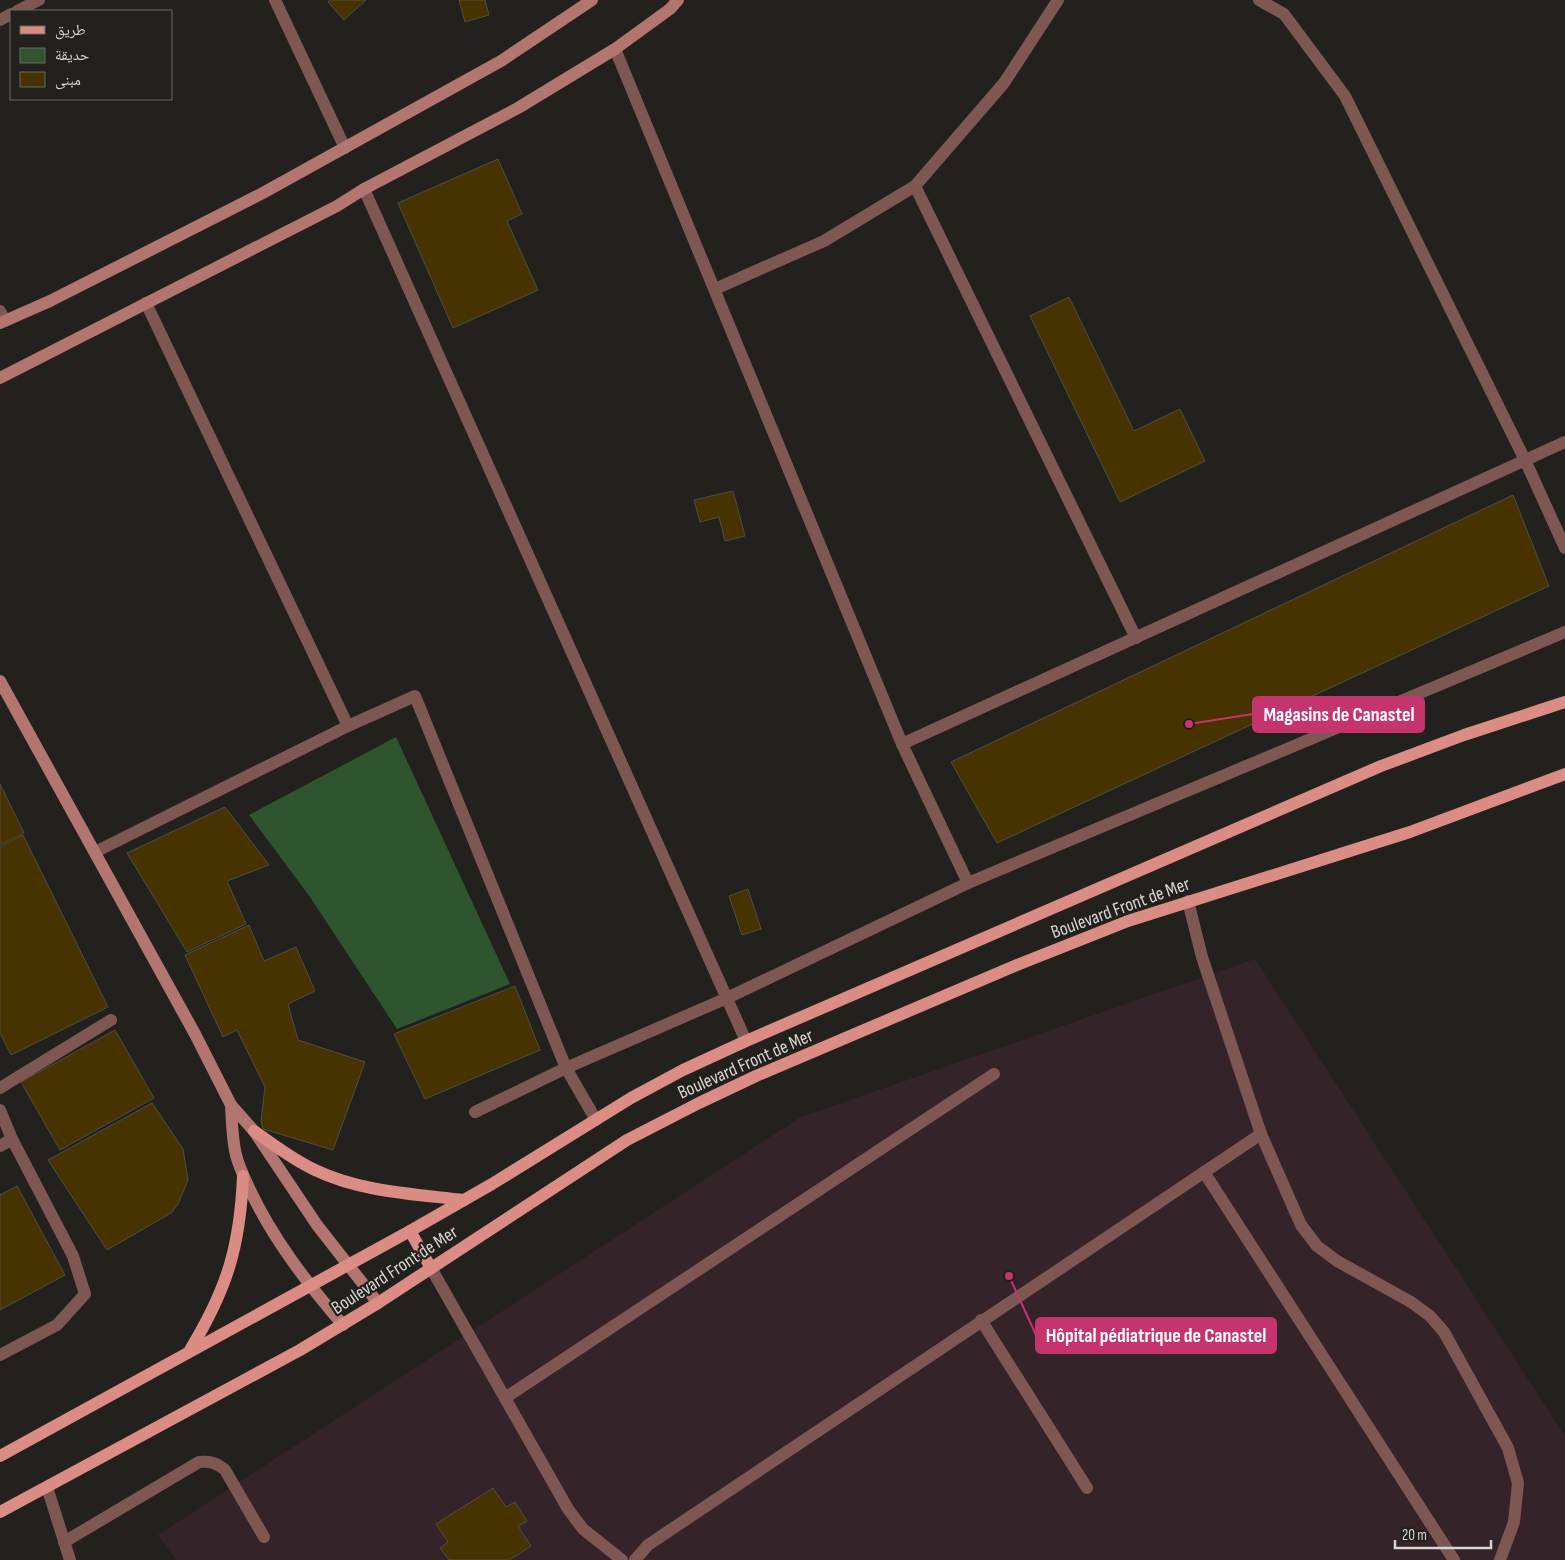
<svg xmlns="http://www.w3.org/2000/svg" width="1565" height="1560" viewBox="0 0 1565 1560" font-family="'Sofia Sans Condensed','Noto Naskh Arabic',sans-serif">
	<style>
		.medical { fill: #35232a }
		.green { fill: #2f552f }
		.building { fill: #463300; stroke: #4f4d48 }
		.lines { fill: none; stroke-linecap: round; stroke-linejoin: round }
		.lane { stroke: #7e5753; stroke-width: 12 }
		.street { stroke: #7e5753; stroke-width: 12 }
		.secondary { stroke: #b3756f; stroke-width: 12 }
		.primary { stroke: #db8c84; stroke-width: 12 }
		.labels { text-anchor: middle; stroke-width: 4.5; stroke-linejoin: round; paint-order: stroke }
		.street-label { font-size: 19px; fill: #d8d6d3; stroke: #23211d }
		.leader { fill: none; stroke: #c5346d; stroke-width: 2 }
		.callout-dot { fill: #c5346d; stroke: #23211d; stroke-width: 2 }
		.callout { fill: #c5346d; stroke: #c5346d; stroke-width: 2 }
		.callout-label { font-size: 20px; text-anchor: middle; font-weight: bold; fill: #fff }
	</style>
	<rect width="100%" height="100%" fill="#23211d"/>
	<polygon class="medical" points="1255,959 1565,1436 1565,1560 176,1560 158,1535 801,1117"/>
	<polygon class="green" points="396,737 510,984 397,1029 310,897 249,815"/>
	<g class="building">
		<polygon points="330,0 366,0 344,20 328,2"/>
		<polygon points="459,0 485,0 489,15 465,22"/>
		<polygon points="498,159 522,214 507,221 538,290 453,328 398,203"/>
		<polygon points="1069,297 1134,431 1180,409 1205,461 1120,502 1030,316"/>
		<polygon points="733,491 745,536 725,541 719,517 700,522 694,500"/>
		<polygon points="1513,495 1549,586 997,843 951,762"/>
		<polygon points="0,784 24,833 0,845"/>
		<polygon points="225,807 269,865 227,881 246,924 187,952 127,853"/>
		<polygon points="23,835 108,1007 11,1055 0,1033 0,847"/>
		<polygon points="748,889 761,929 742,935 729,896"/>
		<polygon points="249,925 264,961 296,947 315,991 288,1004 298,1040 365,1062 333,1150 263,1129 261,1121 265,1087 237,1030 223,1037 185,955"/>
		<polygon points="515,986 540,1050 425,1099 394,1034"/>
		<polygon points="115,1030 154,1098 60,1150 21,1082"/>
		<polygon points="152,1103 183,1149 188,1180 178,1204 171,1213 107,1250 48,1160"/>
		<polygon points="17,1186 65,1275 0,1310 0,1195"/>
		<polygon points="493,1488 506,1507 515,1502 527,1521 518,1526 531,1546 509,1560 449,1560 440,1548 448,1542 436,1524"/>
	</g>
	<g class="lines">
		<g class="lane">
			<polyline points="1188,901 1202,957 1261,1134 1301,1225 1317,1246 1337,1261 1411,1302 1430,1316 1444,1332 1508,1448 1518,1483 1514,1522 1500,1560"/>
			<polyline points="1204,1172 1454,1560"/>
			<polyline points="431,1268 568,1509 583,1529 622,1560"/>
			<polyline points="981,1320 1087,1488"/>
			<polyline points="505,1398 994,1074"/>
			<path d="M64,1542L199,1462C210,1461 217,1463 225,1470L264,1537"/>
			<polyline points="635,1560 648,1545 1261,1134"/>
		</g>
		<g class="street">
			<polyline points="275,0 345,148"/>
			<polyline points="1259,0 1284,14 1345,96 1525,460 1565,548"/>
			<polyline points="17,11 39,0"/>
			<polyline points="0,20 11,14"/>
			<polyline points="615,49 902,744 968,883"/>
			<polyline points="915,186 1136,638"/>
			<polyline points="364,189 746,1041"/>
			<polyline points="715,289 824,241 915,186 1004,83 1058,0"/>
			<polyline points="146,303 348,726 415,696 566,1068 596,1120"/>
			<polyline points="0,311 5,321"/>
			<polyline points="902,744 1565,442"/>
			<polyline points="95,852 348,726"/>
			<polyline points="0,1088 111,1020"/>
			<polyline points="0,1110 12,1139 73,1256 85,1294 57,1325 0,1355"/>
			<polyline points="475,1112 566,1068 727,998 968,883 1565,632"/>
			<polyline points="0,1146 12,1139"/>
			<polyline points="47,1487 70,1560"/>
		</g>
		<g class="secondary">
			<polyline points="0,323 50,301 261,194 501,61 592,0"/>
			<polyline points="0,378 337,206 364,189 518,108 615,49 670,9 678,0"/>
			<polyline points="0,681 195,1034 231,1105 254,1131 317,1225 378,1303"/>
			<path d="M231,1105C232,1122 232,1139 236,1155C239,1167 245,1179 250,1190C273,1239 307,1283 343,1325"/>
		</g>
		<g class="primary">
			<path d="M254,1131C274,1145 293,1160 315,1170C361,1192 414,1194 464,1200"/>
			<polyline points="410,1231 431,1268"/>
			<path d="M190,1350C227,1289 240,1247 243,1176"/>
			<polyline points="0,1456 410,1231 492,1184 631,1098 683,1070 746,1041 1381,766 1464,735 1565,702"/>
			<polyline points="0,1512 300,1350 378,1303 627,1140 699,1103 756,1076 1017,965 1128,921 1410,832 1565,774"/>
		</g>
	</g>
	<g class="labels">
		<g class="street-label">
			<text transform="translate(1120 907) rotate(-20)" y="7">Boulevard Front de Mer</text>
			<text transform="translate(745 1063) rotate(-24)" y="7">Boulevard Front de Mer</text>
			<text transform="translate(394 1269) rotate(-33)" y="7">Boulevard Front de Mer</text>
		</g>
	</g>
	<path class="leader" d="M1189 724L1253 714M1009 1276L1036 1335"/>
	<g class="callout-dot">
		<circle cx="1189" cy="724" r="5"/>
		<circle cx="1009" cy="1276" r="5"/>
	</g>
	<g class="callout">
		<rect x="1253" y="697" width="171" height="35" rx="5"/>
		<rect x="1036" y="1318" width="240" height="35" rx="5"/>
	</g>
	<g class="callout-label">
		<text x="1339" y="721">Magasins de Canastel</text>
		<text x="1156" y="1342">Hôpital pédiatrique de Canastel</text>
	</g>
	<rect x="10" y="10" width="162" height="90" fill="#23211d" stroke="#6b6966"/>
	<rect x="20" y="26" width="25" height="8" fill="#db8c84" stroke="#6b6966"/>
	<text x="55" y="35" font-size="15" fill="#d8d6d3">طريق</text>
	<rect x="20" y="48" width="25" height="15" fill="#2f552f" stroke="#6b6966"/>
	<text x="55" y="60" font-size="15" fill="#d8d6d3">حديقة</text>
	<rect x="20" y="72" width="25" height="15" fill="#463300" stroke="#6b6966"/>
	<text x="55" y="85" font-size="15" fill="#d8d6d3">مبنى</text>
	<path d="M1395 1540v8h96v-8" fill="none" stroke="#d8d6d3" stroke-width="2.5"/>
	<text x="1402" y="1540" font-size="15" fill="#d8d6d3" stroke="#23211d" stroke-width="4" paint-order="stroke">20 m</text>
</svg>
